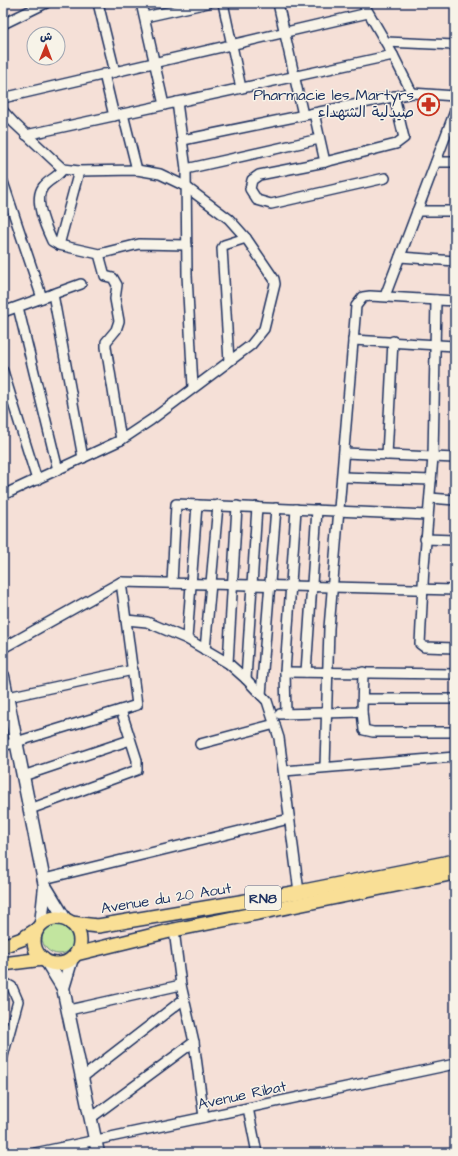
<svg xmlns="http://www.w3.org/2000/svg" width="458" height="1156" viewBox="0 0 458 1156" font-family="'Architects Daughter','Playpen Sans Arabic',sans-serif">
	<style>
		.green { fill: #c2e59f; stroke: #6e8a7e }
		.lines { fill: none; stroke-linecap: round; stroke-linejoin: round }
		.street-casing { stroke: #1b2f5e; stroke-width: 12 }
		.secondary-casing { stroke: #1b2f5e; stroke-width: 15 }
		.primary-casing { stroke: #1b2f5e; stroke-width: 16 }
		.street { stroke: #f7f3e8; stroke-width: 9 }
		.secondary { stroke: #f7f3e8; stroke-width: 12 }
		.primary { stroke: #f9df96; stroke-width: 13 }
		.labels { text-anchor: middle; stroke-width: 3; stroke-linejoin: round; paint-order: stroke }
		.shield { fill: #f7f3e8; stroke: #5d6a87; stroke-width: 1 }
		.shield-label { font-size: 14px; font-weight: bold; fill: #1b2f5e }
		.poi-label { font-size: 15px; fill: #1b2f5e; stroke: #f7f3e8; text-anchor: end }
		.street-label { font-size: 15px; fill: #1b2f5e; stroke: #f7f3e8 }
	</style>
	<rect width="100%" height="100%" fill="#f5e0d7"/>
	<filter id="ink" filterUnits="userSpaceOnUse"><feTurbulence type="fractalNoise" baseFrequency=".025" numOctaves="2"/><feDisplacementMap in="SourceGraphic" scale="8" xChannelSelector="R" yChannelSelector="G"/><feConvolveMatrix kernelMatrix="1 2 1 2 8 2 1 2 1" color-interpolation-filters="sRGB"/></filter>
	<g filter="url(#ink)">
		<circle class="green" cx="59" cy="937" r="17"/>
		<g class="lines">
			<defs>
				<g id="street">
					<polyline points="98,3 115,72"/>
					<polyline points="141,3 164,105"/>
					<polyline points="223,3 241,88"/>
					<polyline points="278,3 303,115"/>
					<polyline points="363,3 393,55 412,93 455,96"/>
					<polyline points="145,17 208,3"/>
					<polyline points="3,24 46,3"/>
					<polyline points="386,42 455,45"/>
					<polyline points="104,74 114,116"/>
					<polyline points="3,98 368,13"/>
					<polyline points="177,102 186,169 187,275 193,387"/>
					<polyline points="3,111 14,123 63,169 79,171 137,170 160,174 185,186 229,219 246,238 274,279 275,284 264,329 251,345 151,420 121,440 3,495"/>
					<polyline points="314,113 325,162"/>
					<polyline points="123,114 137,170"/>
					<polyline points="26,135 393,55"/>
					<polyline points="183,140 412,93"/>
					<polyline points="436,162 455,162"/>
					<path d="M63,169C57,178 48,180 43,187C33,200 46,228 52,241L59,245L99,254L139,244L187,245"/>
					<polyline points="186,169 319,139"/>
					<polyline points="385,178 271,204 257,200 250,189 252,180 259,175 325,162 396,144 404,138 394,96"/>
					<polyline points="3,182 42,298"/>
					<polyline points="417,211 455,211"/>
					<polyline points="59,245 79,171"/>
					<polyline points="99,254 105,276 113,278 117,285 115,299 119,321 116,330 106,342 106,347 121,440"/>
					<polyline points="400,257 455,261"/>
					<polyline points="53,294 83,458"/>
					<polyline points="385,296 455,111"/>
					<polyline points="436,300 433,457 424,566 420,644 424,647 455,648"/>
					<polyline points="18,307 58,470"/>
					<polyline points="3,312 81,284"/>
					<polyline points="353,340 455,346"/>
					<polyline points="229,361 222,248 224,245 246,238"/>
					<polyline points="3,371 37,480"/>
					<polyline points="345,453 455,458"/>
					<polyline points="387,455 393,341"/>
					<polyline points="343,477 431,480"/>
					<polyline points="430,498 455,500"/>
					<polyline points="425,539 455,540"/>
					<polyline points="172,583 176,504 428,515"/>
					<polyline points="126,620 147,622 187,639 228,663 246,679 267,701 279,738 299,892"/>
					<polyline points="187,639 197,505"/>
					<polyline points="3,648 121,582 455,590"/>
					<polyline points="205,650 218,505"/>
					<polyline points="228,663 237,506"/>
					<polyline points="285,672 455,674"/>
					<polyline points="306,672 317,510"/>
					<polyline points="363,672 362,712 364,730 373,732 455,732"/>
					<polyline points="246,679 257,507"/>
					<polyline points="261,695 276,508"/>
					<polyline points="3,698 133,670"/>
					<polyline points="363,699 451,699"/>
					<polyline points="280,714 362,712"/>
					<polyline points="286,714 285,672 296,509"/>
					<polyline points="200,744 275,724"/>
					<polyline points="3,746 137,705 121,582"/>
					<polyline points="325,767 329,628 356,306 363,297 370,296 455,301"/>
					<polyline points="284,771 455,757"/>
					<polyline points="23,776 130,740"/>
					<polyline points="30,809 137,770 137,760 121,710"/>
					<polyline points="44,879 289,819"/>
					<polyline points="174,930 181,985 194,1042 204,1117"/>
					<polyline points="3,982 12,987 18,1001 3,1056"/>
					<polyline points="69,1010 181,985"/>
					<polyline points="83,1077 184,999"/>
					<polyline points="248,1108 257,1153"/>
					<polyline points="91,1118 194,1042"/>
					<polyline points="35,1153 455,1064"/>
				</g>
				<g id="secondary">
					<polyline points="3,676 45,886 41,924"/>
					<polyline points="45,886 65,919"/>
					<polyline points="47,962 63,988 98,1153"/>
					<polyline points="63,988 72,958"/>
				</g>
				<g id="primary">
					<circle cx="57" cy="941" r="23"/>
					<polyline points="71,923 98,926 299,892 455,861"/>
					<polyline points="3,946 22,939 36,930"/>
					<polyline points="76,954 174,930 455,873"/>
					<polyline points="3,964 43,959"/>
				</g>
			</defs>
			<use href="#street" class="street-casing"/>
			<use href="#secondary" class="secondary-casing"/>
			<use href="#primary" class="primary-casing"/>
			<use href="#street" class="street"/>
			<use href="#secondary" class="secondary"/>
			<use href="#primary" class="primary"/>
		</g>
	</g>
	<defs>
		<symbol id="pharmacy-ring" viewBox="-11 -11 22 22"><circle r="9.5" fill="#f7f3e8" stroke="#c8321e" stroke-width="1.5"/><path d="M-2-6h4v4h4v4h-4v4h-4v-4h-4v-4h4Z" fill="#c8321e"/></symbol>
	</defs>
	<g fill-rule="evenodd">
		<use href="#pharmacy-ring" x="416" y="92" width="25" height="25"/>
	</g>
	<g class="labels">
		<rect class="shield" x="245" y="886" width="36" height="24" rx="3"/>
		<g class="shield-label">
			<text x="263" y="903">RN8</text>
		</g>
		<g class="poi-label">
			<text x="414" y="100">Pharmacie les Martyrs<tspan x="414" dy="17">صيدلية الشهداء</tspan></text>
		</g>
		<g class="street-label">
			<text transform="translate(166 898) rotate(-9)" y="5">Avenue du 20 Aout</text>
			<text transform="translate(242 1095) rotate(-12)" y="5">Avenue Ribat</text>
		</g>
	</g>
	<rect width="458" height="1156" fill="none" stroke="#f7f3e8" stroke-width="16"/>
	<rect x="8" y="8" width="442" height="1140" fill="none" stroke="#1b2f5e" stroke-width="1.5" filter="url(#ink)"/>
	<g transform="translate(46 46) rotate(1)"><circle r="19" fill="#f7f3e8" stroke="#9fa5b1"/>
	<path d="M0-3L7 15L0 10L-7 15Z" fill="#c8321e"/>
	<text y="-6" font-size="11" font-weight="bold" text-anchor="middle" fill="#1b2f5e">ش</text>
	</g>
</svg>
